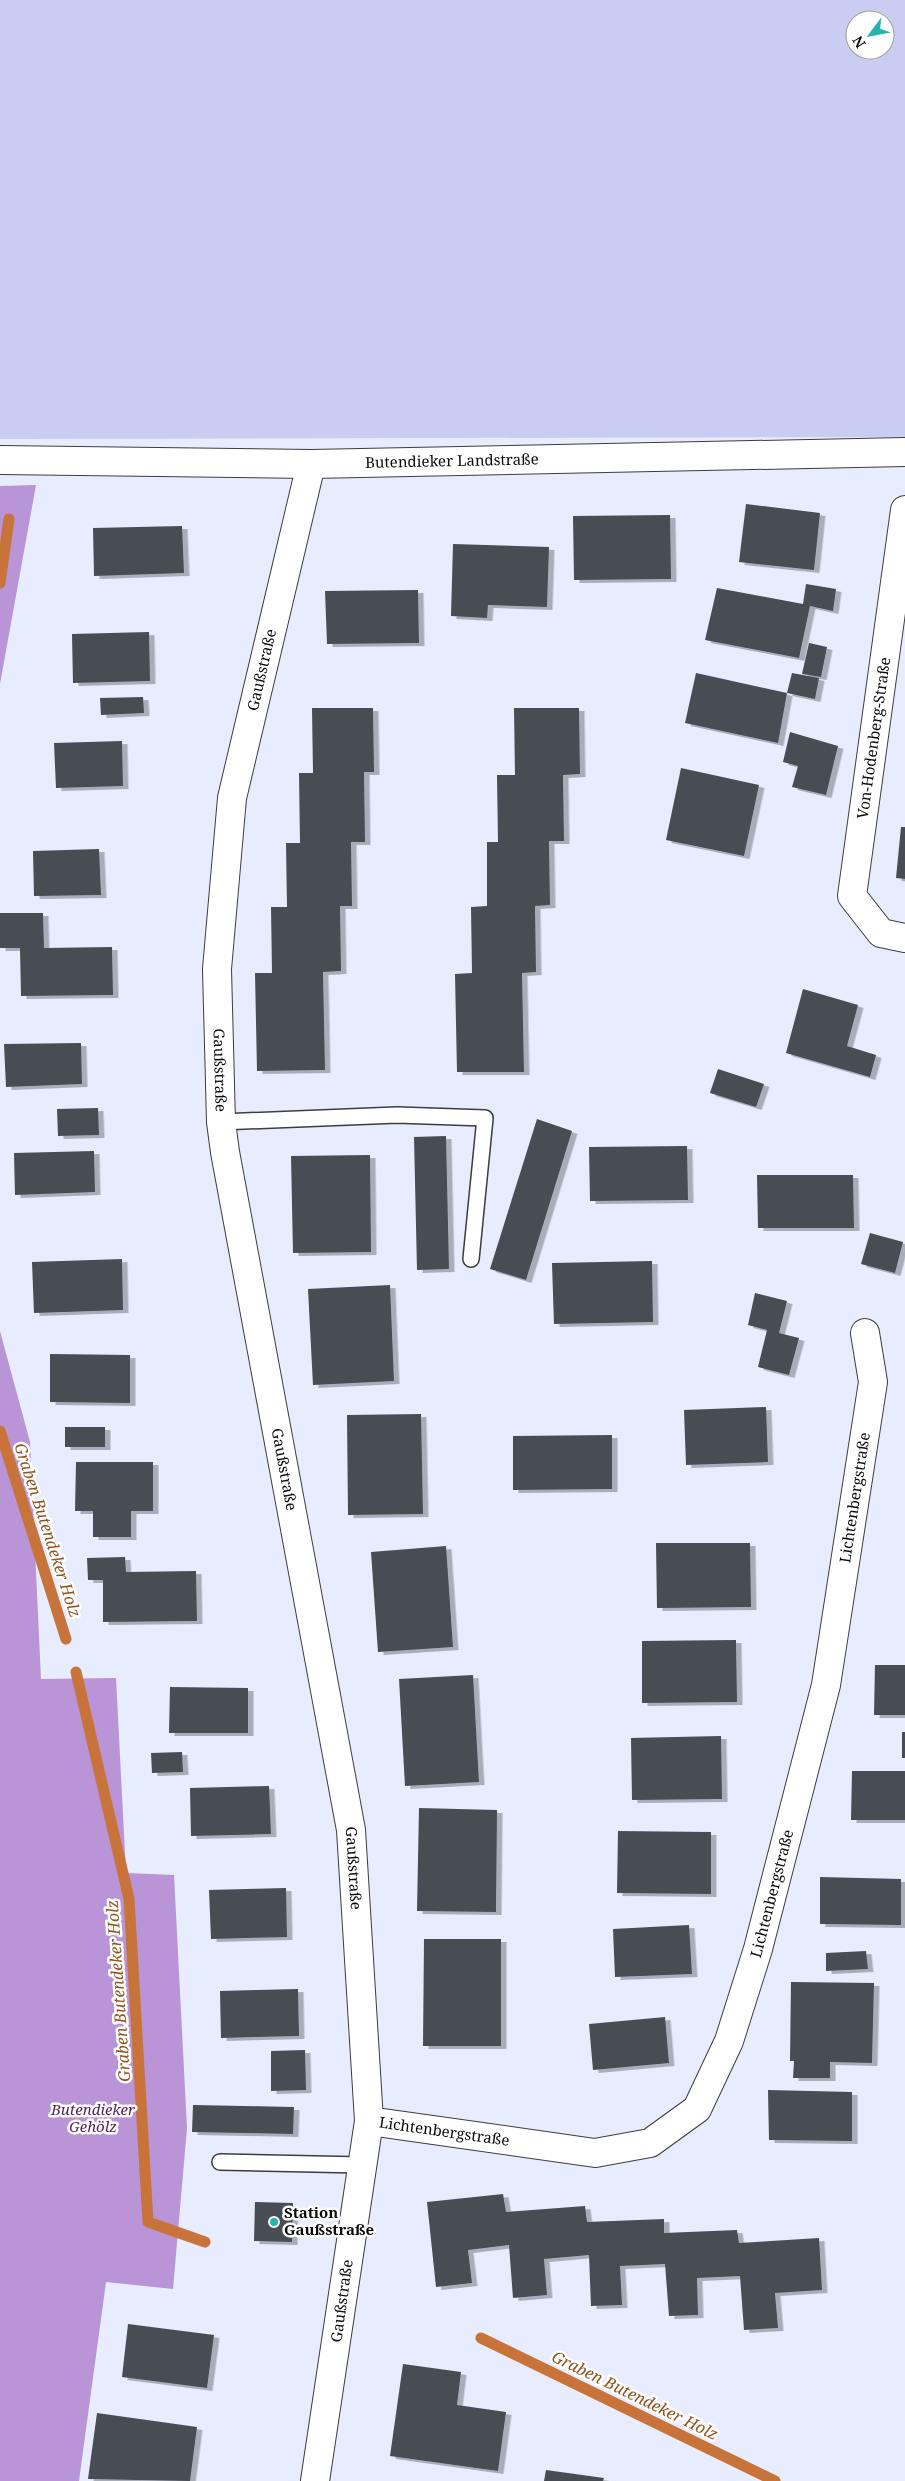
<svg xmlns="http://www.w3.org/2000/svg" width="905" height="2481" viewBox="0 0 905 2481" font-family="'Noto Serif',serif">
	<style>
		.farmland { fill: #cacdf2; fill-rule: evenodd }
		.forest { fill: #b994d6 }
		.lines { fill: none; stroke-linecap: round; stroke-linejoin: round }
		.stream { stroke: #c77339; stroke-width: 11 }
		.building { fill: #474d52; filter: url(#shadow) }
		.lane-casing { stroke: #3d3d3d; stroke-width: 18 }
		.street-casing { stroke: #3d3d3d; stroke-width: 30 }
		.lane { stroke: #fff; stroke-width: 15 }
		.street { stroke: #fff; stroke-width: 28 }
		.poi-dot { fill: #29b3ae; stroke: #fff; stroke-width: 2 }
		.labels { text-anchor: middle; stroke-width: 5; stroke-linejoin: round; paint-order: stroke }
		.street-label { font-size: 15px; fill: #0a0a0a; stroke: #fff }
		.park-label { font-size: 15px; font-style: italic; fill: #511e5e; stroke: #fff }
		.poi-label { font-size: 15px; font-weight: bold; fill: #0a0a0a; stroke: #fff; text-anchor: start }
		.water-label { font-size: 16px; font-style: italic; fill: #95511a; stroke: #fff }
	</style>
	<defs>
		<filter id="shadow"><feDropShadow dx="5.5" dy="3" stdDeviation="0" flood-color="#0004"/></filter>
	</defs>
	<rect width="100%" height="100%" fill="#e7ecfe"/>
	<path class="farmland" d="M0,0H905V437L0,439ZM855,20H885V50H855Z"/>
	<g class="forest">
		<polygon points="36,485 0,684 0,486"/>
		<polygon points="0,1331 30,1442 41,1679 116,1678 126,1873 174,1875 187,2128 173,2289 106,2282 79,2481 0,2481"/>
	</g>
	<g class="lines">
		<g class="stream">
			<polyline points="0,583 9,519"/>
			<polyline points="0,1431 66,1639"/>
			<polyline points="76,1672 129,1899 148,2222 205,2242"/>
			<polyline points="481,2338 775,2481"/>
		</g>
	</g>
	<g class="building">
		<polygon points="746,504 820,513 814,570 739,562"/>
		<polygon points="670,515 671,579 574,580 573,516"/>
		<polygon points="182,526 184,573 94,576 93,528"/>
		<polygon points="453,544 549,547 547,607 488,605 487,618 451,616"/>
		<polygon points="806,584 836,589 833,611 810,606 799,658 705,640 717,588 803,604"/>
		<polygon points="418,590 419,643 327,644 325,591"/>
		<polygon points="149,632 150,681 73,683 72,634"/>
		<polygon points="809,643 827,647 821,677 802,674"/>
		<polygon points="696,673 787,693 778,743 685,723"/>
		<polygon points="792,673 819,678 815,699 787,693"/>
		<polygon points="143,697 144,713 101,715 100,698"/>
		<polygon points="312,708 373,708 374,772 364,772 365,842 351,842 352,906 340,906 341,971 323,972 325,1070 257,1071 255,973 272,973 271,907 287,907 286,843 300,843 299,773 313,773"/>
		<polygon points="514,708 579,708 580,774 563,775 564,841 549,841 550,905 535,906 536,972 522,973 524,1072 457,1072 455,974 472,973 471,907 487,906 487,842 498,842 497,775 515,775"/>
		<polygon points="790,732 838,746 826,795 792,787 798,766 783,762"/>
		<polygon points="122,741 123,786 56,788 54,743"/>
		<polygon points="681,768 759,785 744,856 666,840"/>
		<polygon points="901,827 905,827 905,879 896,878"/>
		<polygon points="99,849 101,895 34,896 33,851"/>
		<polygon points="0,913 43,913 44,948 112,947 113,995 21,996 20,948 0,948"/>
		<polygon points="803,989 858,1005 847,1046 876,1055 870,1077 786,1053"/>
		<polygon points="81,1043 82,1084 6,1087 4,1044"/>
		<polygon points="718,1069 764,1084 756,1107 710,1093"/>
		<polygon points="98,1108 99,1135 58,1136 57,1109"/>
		<polygon points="537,1119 572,1131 526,1280 490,1269"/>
		<polygon points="446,1136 449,1269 417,1270 414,1137"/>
		<polygon points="687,1146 688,1200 590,1201 589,1147"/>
		<polygon points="94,1151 95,1192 15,1195 14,1153"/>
		<polygon points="370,1155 371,1252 293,1253 291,1156"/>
		<polygon points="757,1175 853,1175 854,1228 758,1228"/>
		<polygon points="870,1233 903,1242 895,1273 861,1264"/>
		<polygon points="122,1259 123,1310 34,1313 32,1262"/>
		<polygon points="652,1261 653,1322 554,1324 552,1263"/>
		<polygon points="390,1285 394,1381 313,1385 308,1289"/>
		<polygon points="755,1293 787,1301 779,1333 799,1338 789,1375 758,1367 767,1330 748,1325"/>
		<polygon points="50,1354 130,1355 130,1403 50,1402"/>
		<polygon points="766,1407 768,1462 686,1465 684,1410"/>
		<polygon points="421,1414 423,1514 348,1515 347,1415"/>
		<rect x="65" y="1427" width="40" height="20"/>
		<polygon points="612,1435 612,1489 513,1490 513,1436"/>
		<polygon points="76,1462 153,1462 153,1511 131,1511 131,1537 93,1537 93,1511 75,1511"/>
		<polygon points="656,1543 750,1543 751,1607 657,1608"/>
		<polygon points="446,1546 453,1647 378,1652 371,1552"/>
		<polygon points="125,1557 126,1572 196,1571 197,1621 103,1622 103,1580 88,1580 87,1558"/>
		<polygon points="736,1640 737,1702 642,1703 642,1641"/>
		<polygon points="875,1665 905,1665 905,1715 874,1715"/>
		<polygon points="473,1675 479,1782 405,1786 399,1679"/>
		<polygon points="170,1687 248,1688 248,1733 169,1733"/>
		<rect x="902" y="1732" width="3" height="26"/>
		<polygon points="721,1736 722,1799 632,1800 631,1738"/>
		<polygon points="182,1752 183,1772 152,1773 151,1753"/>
		<polygon points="852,1771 905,1771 905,1820 851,1820"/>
		<polygon points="269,1786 271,1834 191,1836 190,1788"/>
		<polygon points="419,1808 497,1810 496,1912 417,1911"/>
		<polygon points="618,1831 711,1832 711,1894 617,1893"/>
		<polygon points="820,1877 901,1879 901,1925 820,1924"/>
		<polygon points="286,1888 287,1937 211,1939 209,1890"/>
		<polygon points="689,1925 692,1974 615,1977 613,1929"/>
		<polygon points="424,1939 501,1939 501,2046 423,2046"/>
		<polygon points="866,1951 868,1969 826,1971 826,1953"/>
		<polygon points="791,1982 874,1983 872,2063 830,2062 830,2078 793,2078 794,2061 790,2061"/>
		<polygon points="298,1989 299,2036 221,2038 220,1991"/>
		<polygon points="665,2017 669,2063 593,2070 589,2024"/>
		<polygon points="305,2050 306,2090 271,2091 271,2051"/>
		<polygon points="768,2090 852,2092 852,2141 769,2140"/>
		<polygon points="193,2105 294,2107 293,2134 192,2132"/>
		<polygon points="503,2194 506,2212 585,2206 587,2222 664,2219 664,2233 737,2230 739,2243 819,2238 822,2290 775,2293 778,2328 744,2330 740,2276 697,2278 698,2315 669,2316 665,2264 620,2266 622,2305 591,2306 589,2255 544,2259 547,2295 513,2298 509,2245 468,2250 472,2283 436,2287 427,2202"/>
		<polygon points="255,2202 293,2203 292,2242 254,2241"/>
		<polygon points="128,2324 214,2335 207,2388 122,2377"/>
		<polygon points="403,2364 461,2372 457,2405 506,2412 498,2471 390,2456"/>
		<polygon points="97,2413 197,2427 190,2481 88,2479"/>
		<polygon points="546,2470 604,2478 603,2481 544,2481"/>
	</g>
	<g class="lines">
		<defs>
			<g id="lane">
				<polyline points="221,1122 397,1115 485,1118 471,1259"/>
				<polyline points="220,2162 362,2165"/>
			</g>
			<g id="street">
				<path id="s1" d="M0,460L311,464L905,452"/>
				<path id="s2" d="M311,464L232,798L217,969L221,1122L225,1152L351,1830L369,2121L315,2481"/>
				<polyline points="905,510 852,896 881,933 905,938"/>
				<path id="s3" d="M369,2121L595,2153L650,2143L697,2109L729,2041L758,1949L826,1685L873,1382L865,1333"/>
			</g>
		</defs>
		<use href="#lane" class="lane-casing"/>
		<use href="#street" class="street-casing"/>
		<use href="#lane" class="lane"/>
		<use href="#street" class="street"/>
	</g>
	<circle class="poi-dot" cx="274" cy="2222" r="5"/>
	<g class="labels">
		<g class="street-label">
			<text dy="5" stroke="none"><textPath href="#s1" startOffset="452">Butendieker Landstraße</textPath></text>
			<text transform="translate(262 670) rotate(-77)" y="5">Gaußstraße</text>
			<text transform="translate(874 738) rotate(-82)" y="5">Von-Hodenberg-Straße</text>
			<text dy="5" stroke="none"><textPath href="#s2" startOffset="616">Gaußstraße</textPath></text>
			<text dy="5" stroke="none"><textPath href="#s2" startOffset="1021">Gaußstraße</textPath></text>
			<text dy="5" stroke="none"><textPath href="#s3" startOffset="976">Lichtenbergstraße</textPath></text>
			<text dy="5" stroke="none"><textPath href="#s2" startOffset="1426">Gaußstraße</textPath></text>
			<text dy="5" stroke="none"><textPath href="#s3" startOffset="571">Lichtenbergstraße</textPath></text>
			<text dy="5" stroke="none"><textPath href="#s3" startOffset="76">Lichtenbergstraße</textPath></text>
			<text transform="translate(342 2301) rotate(-82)" y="5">Gaußstraße</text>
		</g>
		<g class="park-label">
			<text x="93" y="2115">Butendieker<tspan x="93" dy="17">Gehölz</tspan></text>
		</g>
		<g class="poi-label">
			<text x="284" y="2218">Station<tspan x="284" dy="17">Gaußstraße</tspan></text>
		</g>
		<g class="water-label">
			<text transform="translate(48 1530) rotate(72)" y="6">Graben Butendeker Holz</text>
			<text transform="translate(118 1991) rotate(-94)" y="6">Graben Butendeker Holz</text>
			<text transform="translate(635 2395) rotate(26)" y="6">Graben Butendeker Holz</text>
		</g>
	</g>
	<g transform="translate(870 35) rotate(238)"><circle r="24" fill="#ffffff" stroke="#9d9d9d"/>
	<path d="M0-4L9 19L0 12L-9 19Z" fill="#29b3ae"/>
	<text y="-8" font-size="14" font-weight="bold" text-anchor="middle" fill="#0a0a0a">N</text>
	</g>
</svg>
